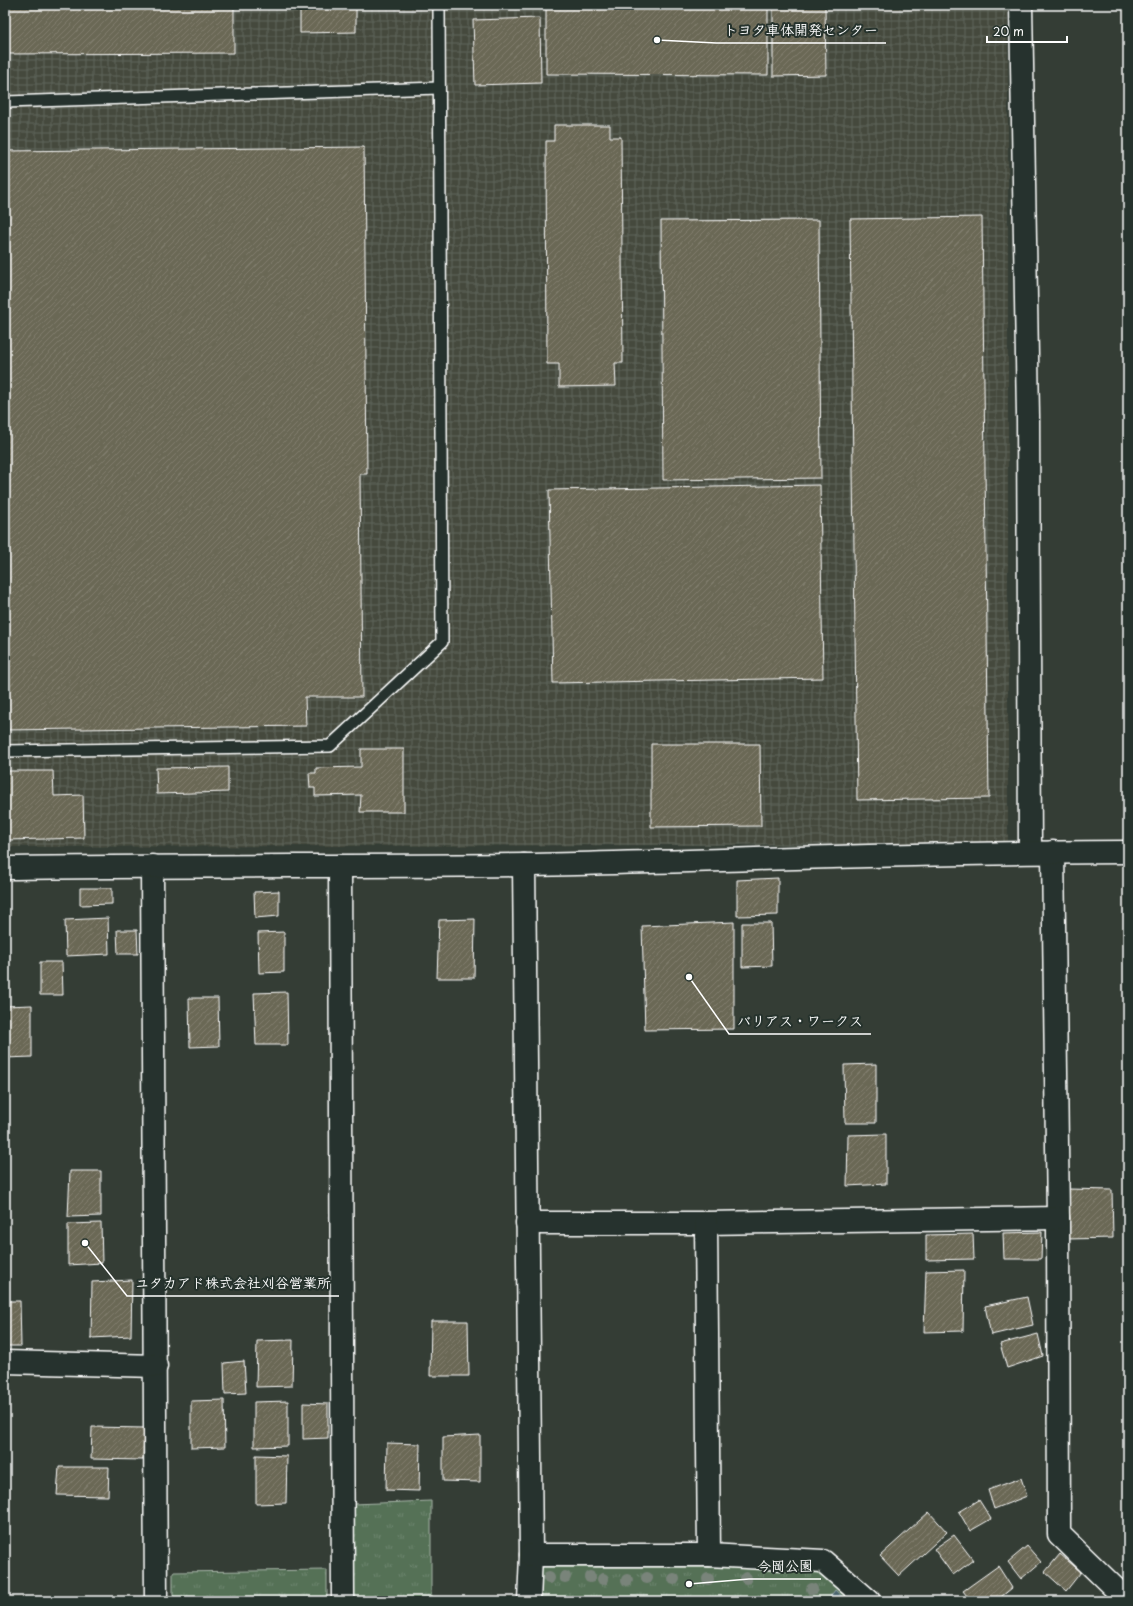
<svg xmlns="http://www.w3.org/2000/svg" width="1133" height="1606" viewBox="0 0 1133 1606" font-family="'Playpen Sans','Klee One',sans-serif">
	<style>
		.industrial { fill: url(#industrial-grid) }
		.grass { fill: url(#grass-tufts); stroke: #aab8ab }
		.water { fill: url(#water-ripples); stroke: #91a2a7 }
		.building { fill: url(#building-hatch); stroke: #fff }
		.lines { fill: none; stroke-linecap: round; stroke-linejoin: round }
		.service-casing { stroke: #fff; stroke-width: 14 }
		.minor-casing { stroke: #fff; stroke-width: 25 }
		.tertiary-casing { stroke: #fff; stroke-width: 25 }
		.service { stroke: #26332d; stroke-width: 11 }
		.minor { stroke: #26332d; stroke-width: 22 }
		.tertiary { stroke: #26332d; stroke-width: 22 }
		.tree { fill: #79847a }
		.leader { fill: none; stroke: #fff; stroke-width: 1.5 }
		.callout-dot { fill: #fff; stroke: #26332d; stroke-width: 1.5 }
		.callout-label { font-size: 14px; text-anchor: middle; font-weight: bold; fill: #fff; stroke: #26332d; stroke-width: 4; stroke-linejoin: round; paint-order: stroke }
	</style>
	<defs>
		<pattern id="industrial-grid" width="8" height="8" patternUnits="userSpaceOnUse"><rect width="8" height="8" fill="#444a3e"/><path d="M0 4h8M4 0v8" fill="none" stroke="#60655b"/></pattern>
		<pattern id="grass-tufts" width="24" height="20" patternUnits="userSpaceOnUse"><rect width="24" height="20" fill="#557157"/><path d="M3 7l-1-3M5 7V3M7 7l1-3M15 17l-1-3M17 17v-4M19 17l1-3" fill="none" stroke="#6e8670"/></pattern>
		<pattern id="water-ripples" width="26" height="14" patternUnits="userSpaceOnUse"><rect width="26" height="14" fill="#48646d"/><path d="M2 4q2-2 4 0t4 0M15 11q2-2 4 0t4 0" fill="none" stroke="#637b83"/></pattern>
		<pattern id="building-hatch" width="6" height="6" patternUnits="userSpaceOnUse"><rect width="6" height="6" fill="#6b6754"/><path d="M-1 1l2-2M0 6l6-6M5 7l2-2" fill="none" stroke="#817e6e"/></pattern>
	</defs>
	<rect width="100%" height="100%" fill="#343d35"/>
	<filter id="ink" filterUnits="userSpaceOnUse"><feTurbulence type="fractalNoise" baseFrequency=".025" numOctaves="2"/><feDisplacementMap in="SourceGraphic" scale="8" xChannelSelector="R" yChannelSelector="G"/><feConvolveMatrix kernelMatrix="1 2 1 2 8 2 1 2 1" color-interpolation-filters="sRGB"/></filter>
	<g filter="url(#ink)">
		<polygon class="industrial" points="5,5 1008,5 1008,844 5,847"/>
		<g class="grass">
			<polygon points="431,1501 431,1601 353,1601 353,1504"/>
			<polygon points="538,1567 821,1567 860,1601 536,1601"/>
			<polygon points="327,1570 327,1601 173,1601 173,1572"/>
		</g>
		<polygon class="water" points="835,1590 847,1601 827,1601"/>
		<g class="building">
			<polygon points="5,5 234,5 234,53 5,54"/>
			<polygon points="300,5 356,5 356,32 300,33"/>
			<polygon points="546,5 768,5 768,75 546,74"/>
			<polygon points="773,5 825,5 826,75 773,76"/>
			<polygon points="540,18 541,83 475,85 473,20"/>
			<polygon points="554,125 610,125 610,137 621,137 623,363 615,363 616,386 559,387 559,364 547,364 546,141 554,141"/>
			<polygon points="364,147 367,474 360,474 362,697 305,697 306,726 5,730 5,151"/>
			<polygon points="982,217 989,798 857,800 850,219"/>
			<polygon points="819,220 821,478 663,480 661,221"/>
			<polygon points="820,485 823,678 553,683 549,490"/>
			<polygon points="651,744 760,744 761,826 651,827"/>
			<polygon points="361,749 404,749 404,812 360,812 361,795 315,796 315,788 310,788 309,773 316,773 316,768 361,767"/>
			<polygon points="228,767 228,792 157,794 156,768"/>
			<polygon points="6,771 53,771 54,796 83,795 84,838 7,840"/>
			<polygon points="778,878 778,915 737,916 737,880"/>
			<polygon points="80,888 112,888 112,904 80,905"/>
			<polygon points="279,891 279,916 255,918 254,892"/>
			<polygon points="108,918 109,954 66,956 65,920"/>
			<polygon points="475,919 474,978 437,978 439,920"/>
			<polygon points="734,922 734,1029 645,1030 642,926"/>
			<polygon points="742,923 771,923 772,966 742,967"/>
			<polygon points="117,930 137,930 138,954 118,954"/>
			<polygon points="284,932 284,972 259,973 258,933"/>
			<polygon points="40,962 62,962 63,995 40,995"/>
			<polygon points="287,992 288,1045 256,1045 254,993"/>
			<polygon points="189,998 218,998 219,1046 190,1047"/>
			<polygon points="32,1005 32,1057 5,1058 5,1006"/>
			<polygon points="876,1064 876,1123 845,1123 844,1065"/>
			<polygon points="886,1134 886,1184 847,1186 848,1135"/>
			<polygon points="70,1171 101,1171 101,1216 68,1217"/>
			<polygon points="1068,1189 1112,1190 1113,1238 1067,1239"/>
			<polygon points="101,1223 102,1263 68,1265 68,1224"/>
			<polygon points="1042,1232 1041,1259 1004,1259 1003,1233"/>
			<polygon points="973,1234 974,1259 926,1260 926,1235"/>
			<polygon points="964,1270 963,1331 924,1332 926,1271"/>
			<polygon points="132,1280 131,1336 91,1338 92,1282"/>
			<polygon points="1027,1297 1033,1325 991,1335 985,1306"/>
			<polygon points="5,1301 20,1301 21,1346 5,1346"/>
			<polygon points="431,1321 468,1321 469,1376 430,1376"/>
			<polygon points="1038,1334 1043,1356 1007,1368 1000,1344"/>
			<polygon points="293,1340 292,1386 256,1387 257,1341"/>
			<polygon points="244,1361 246,1393 225,1394 224,1363"/>
			<polygon points="224,1400 225,1447 191,1448 191,1401"/>
			<polygon points="288,1401 288,1446 254,1447 254,1402"/>
			<polygon points="303,1403 328,1404 328,1438 303,1439"/>
			<polygon points="92,1427 144,1428 143,1460 91,1459"/>
			<polygon points="480,1435 480,1482 443,1481 443,1437"/>
			<polygon points="387,1443 420,1444 419,1491 386,1490"/>
			<polygon points="256,1455 287,1456 286,1503 256,1504"/>
			<polygon points="59,1467 109,1467 108,1496 57,1495"/>
			<polygon points="1021,1478 1027,1496 994,1509 988,1490"/>
			<polygon points="979,1500 991,1519 970,1531 959,1512"/>
			<polygon points="929,1512 947,1532 899,1576 880,1556"/>
			<polygon points="954,1535 973,1560 953,1575 934,1549"/>
			<polygon points="1027,1546 1041,1562 1021,1579 1008,1562"/>
			<polygon points="1060,1554 1081,1572 1066,1591 1045,1572"/>
			<polygon points="998,1566 1012,1588 996,1601 971,1601 963,1591"/>
		</g>
		<g class="lines">
			<defs>
				<g id="service">
					<polyline points="5,102 439,88"/>
					<polyline points="5,751 330,746 442,642 439,5"/>
				</g>
				<g id="minor">
					<polyline points="1053,852 1058,1218 1059,1534 1128,1601"/>
					<polyline points="524,865 531,1555 529,1601"/>
					<polyline points="152,866 156,1601"/>
					<polyline points="340,866 343,1601"/>
					<polyline points="527,1223 706,1223 1058,1218"/>
					<polyline points="706,1223 709,1555"/>
					<polyline points="5,1362 156,1366"/>
					<polyline points="531,1555 709,1555 823,1561 869,1601"/>
				</g>
				<g id="tertiary">
					<polyline points="1021,5 1028,416 1030,852"/>
					<path d="M5,868C178,865 351,867 524,865C726,861 927,852 1128,852"/>
				</g>
			</defs>
			<use href="#service" class="service-casing"/>
			<use href="#minor" class="minor-casing"/>
			<use href="#tertiary" class="tertiary-casing"/>
			<use href="#service" class="service"/>
			<use href="#minor" class="minor"/>
			<use href="#tertiary" class="tertiary"/>
		</g>
		<g class="tree">
			<circle cx="565" cy="1577" r="6"/>
			<circle cx="590" cy="1577" r="6"/>
			<circle cx="549" cy="1578" r="6"/>
			<circle cx="647" cy="1578" r="6"/>
			<circle cx="746" cy="1578" r="6"/>
			<circle cx="603" cy="1579" r="6"/>
			<circle cx="674" cy="1579" r="6"/>
			<circle cx="708" cy="1579" r="6"/>
			<circle cx="627" cy="1580" r="6"/>
			<circle cx="812" cy="1589" r="6"/>
		</g>
	</g>
	<path class="leader" d="M657 40L716 43H886M689 977L729 1034H871M85 1243L127 1296H339M689 1584L749 1579H821"/>
	<g class="callout-dot">
		<circle cx="657" cy="40" r="4"/>
		<circle cx="689" cy="977" r="4"/>
		<circle cx="85" cy="1243" r="4"/>
		<circle cx="689" cy="1584" r="4"/>
	</g>
	<g class="callout-label">
		<text x="801" y="35">トヨタ車体開発センター</text>
		<text x="800" y="1026">バリアス・ワークス</text>
		<text x="233" y="1288">ユタカアド株式会社刈谷営業所</text>
		<text x="785" y="1571">今岡公園</text>
	</g>
	<rect width="1133" height="1606" fill="none" stroke="#26332d" stroke-width="20"/>
	<rect x="10" y="10" width="1113" height="1586" fill="none" stroke="#fff" stroke-width="1.5" filter="url(#ink)"/>
	<path d="M987 36v6h80v-6" fill="none" stroke="#ffffff" stroke-width="2"/>
	<text x="993" y="36" font-size="12" fill="#ffffff" stroke="#26332d" stroke-width="3" paint-order="stroke">20 m</text>
</svg>
